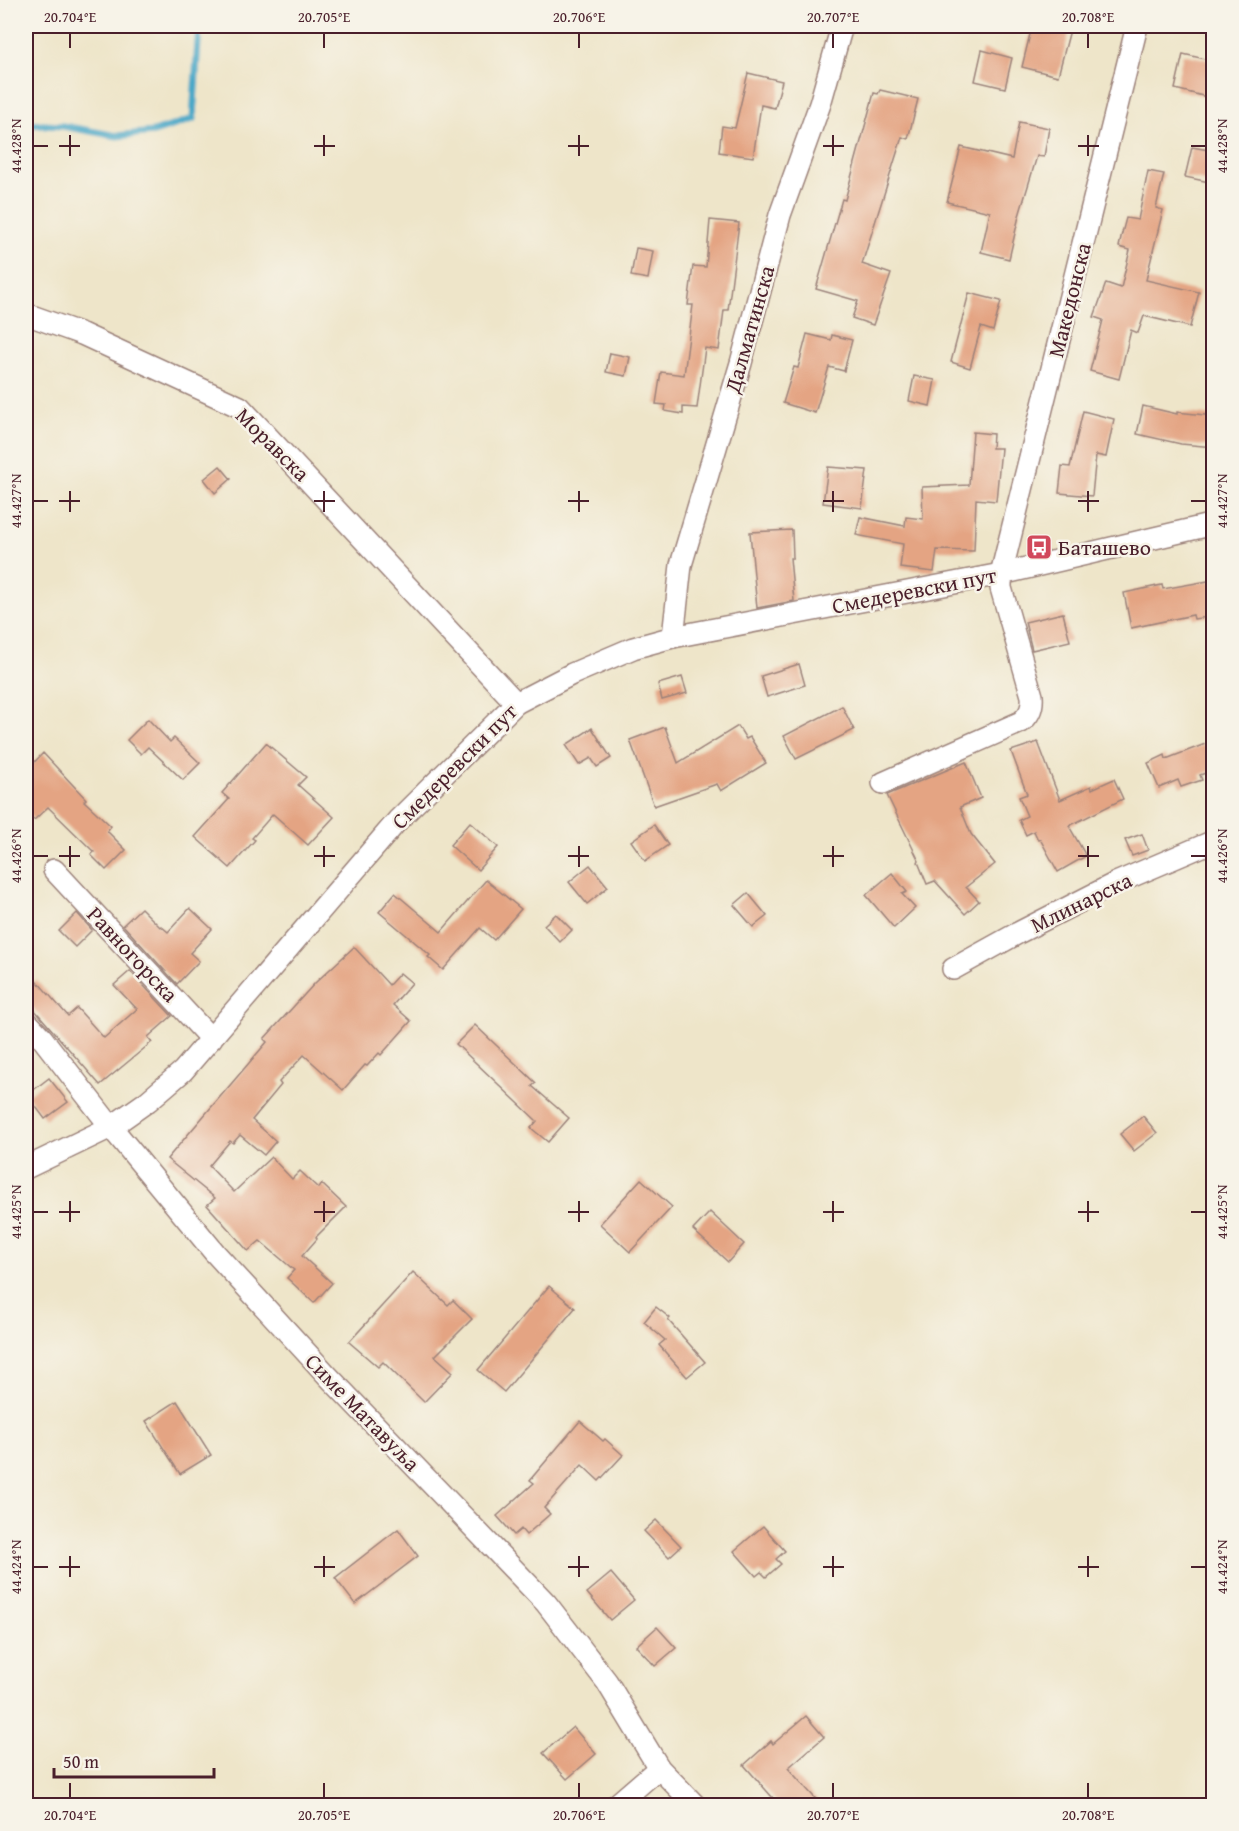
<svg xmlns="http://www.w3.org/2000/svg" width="1239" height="1831" viewBox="0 0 1239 1831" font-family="'Gentium Book Plus',serif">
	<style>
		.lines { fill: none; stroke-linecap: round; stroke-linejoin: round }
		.stream { stroke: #48a7c7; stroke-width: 7 }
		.building { fill: #e4a483 }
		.minor-casing { stroke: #9c827a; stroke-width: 24 }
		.minor { stroke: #fff; stroke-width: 21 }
		.ticks { fill: none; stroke: #4a1f2b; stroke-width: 2 }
		.labels { text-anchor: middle; stroke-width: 5; stroke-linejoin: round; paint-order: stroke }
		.street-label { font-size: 22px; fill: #4a1f2b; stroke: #f7f3e8 }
		.poi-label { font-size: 22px; fill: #4a1f2b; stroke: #f7f3e8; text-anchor: start }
		.neatline { fill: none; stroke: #4a1f2b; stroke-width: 2 }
		.ticks-label { font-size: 15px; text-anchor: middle; fill: #4a1f2b }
	</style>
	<rect width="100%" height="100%" fill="#f7f3e8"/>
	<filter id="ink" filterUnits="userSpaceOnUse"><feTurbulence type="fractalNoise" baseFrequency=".0167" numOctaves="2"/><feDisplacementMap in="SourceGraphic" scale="12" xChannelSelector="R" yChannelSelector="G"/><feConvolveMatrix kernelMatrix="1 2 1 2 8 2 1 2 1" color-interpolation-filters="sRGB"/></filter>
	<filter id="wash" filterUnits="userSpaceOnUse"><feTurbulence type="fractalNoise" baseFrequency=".008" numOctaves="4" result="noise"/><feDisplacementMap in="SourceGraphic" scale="24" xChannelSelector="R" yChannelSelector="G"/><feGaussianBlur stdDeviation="1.35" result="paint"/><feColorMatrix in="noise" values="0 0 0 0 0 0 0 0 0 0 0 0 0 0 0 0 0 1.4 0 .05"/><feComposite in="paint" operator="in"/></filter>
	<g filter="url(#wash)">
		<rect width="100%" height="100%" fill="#eee5c9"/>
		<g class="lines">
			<polyline class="stream" points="26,124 63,126 117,136 154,132 193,119 199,26"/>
		</g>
		<g id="blocks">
			<g class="building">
				<polygon points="1032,26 1071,26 1058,76 1022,67"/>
				<polygon points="982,50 1012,58 1005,88 975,81"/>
				<polygon points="1183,54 1214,61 1214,86 1211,98 1175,89"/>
				<polygon points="748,73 782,81 775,108 761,105 753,157 719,152 722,126 735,128"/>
				<polygon points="880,90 918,99 908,139 902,137 862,264 891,274 873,325 852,318 858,301 816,289 842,199 845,200 874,93 878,94"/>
				<polygon points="1019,122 1049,128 1044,157 1037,156 1019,216 1009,259 981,252 990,212 947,202 961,147 1012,159"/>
				<polygon points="1192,147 1214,151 1214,183 1185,177"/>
				<polygon points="1148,171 1164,174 1156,208 1163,210 1146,280 1199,292 1190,327 1144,316 1138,333 1131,330 1119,379 1090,371 1103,320 1094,317 1106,283 1121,288 1130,250 1119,247 1121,237 1126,218 1138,220"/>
				<polygon points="710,220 739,223 728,310 724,310 719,350 705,348 697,408 683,407 683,414 665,411 666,405 656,404 661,372 684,375 693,305 688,305 693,266 706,267"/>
				<polygon points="636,248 653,251 648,279 631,276"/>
				<polygon points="969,293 1001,301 993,331 981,327 970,368 951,362"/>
				<polygon points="807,334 831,340 832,335 852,340 844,371 829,367 815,413 783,403 794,367 798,368"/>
				<polygon points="610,353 630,357 626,376 606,372"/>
				<polygon points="914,376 935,380 930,406 909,401"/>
				<polygon points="1143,406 1177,414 1177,412 1214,416 1214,447 1181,444 1137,434"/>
				<polygon points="1083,411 1114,419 1106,457 1096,455 1092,496 1059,493 1062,466 1070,467"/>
				<polygon points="973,432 993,434 992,448 1001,448 996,501 976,499 974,551 937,550 934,572 900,568 903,544 856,535 860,517 905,526 906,517 923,519 922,487 969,485"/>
				<polygon points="220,466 231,479 215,493 204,479"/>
				<polygon points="828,467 867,470 862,508 823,503"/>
				<polygon points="792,530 793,558 790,558 794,601 757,608 750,532"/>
				<polygon points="1214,580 1214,616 1194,619 1193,615 1131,628 1124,593 1162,585 1163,589"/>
				<polygon points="1063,613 1070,641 1032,650 1025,622"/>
				<polygon points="799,664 805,685 767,697 761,676"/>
				<polygon points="682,677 687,693 662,700 658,684"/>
				<polygon points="842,706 854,730 796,759 784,736"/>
				<polygon points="148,719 170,742 174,738 200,763 183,780 148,747 141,754 127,740"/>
				<polygon points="738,726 746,739 750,737 766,763 721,791 717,784 654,806 630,740 665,727 678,763"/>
				<polygon points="592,728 611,758 597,767 591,758 579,765 566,745"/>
				<polygon points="1038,742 1060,800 1091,786 1092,789 1114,779 1123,799 1069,826 1086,856 1058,872 1040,839 1038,840 1034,831 1026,835 1019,820 1027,816 1019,797 1027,794 1011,751"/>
				<polygon points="266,743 306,777 298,785 334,817 308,845 273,814 252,838 255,840 230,868 195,837 229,799 222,793"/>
				<polygon points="1208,743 1214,758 1214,770 1200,775 1202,780 1181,787 1178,780 1159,788 1148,763 1165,755 1166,759"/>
				<polygon points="43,753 86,799 84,801 111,826 107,831 126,850 106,870 91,855 94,852 48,807 34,820 26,812 26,771"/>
				<polygon points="966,762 981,798 960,807 971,834 995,864 966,887 979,901 965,914 935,881 927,884 918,862 919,861 887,795"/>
				<polygon points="470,822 498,847 478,870 450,845"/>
				<polygon points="654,825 668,845 645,861 631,841"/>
				<polygon points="1142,834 1148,850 1132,856 1125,840"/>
				<polygon points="590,865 608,887 587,904 569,882"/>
				<polygon points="892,873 907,892 902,894 915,908 894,928 866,895"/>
				<polygon points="486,880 521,909 494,940 480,928 443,970 428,957 430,955 379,912 395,893 441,932"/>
				<polygon points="748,893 767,916 753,927 734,905"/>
				<polygon points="141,908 160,927 161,926 168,932 190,908 212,929 190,953 199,961 177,984 123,925"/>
				<polygon points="77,913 92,930 75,947 59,931"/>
				<polygon points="556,914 572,930 560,942 544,925"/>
				<polygon points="354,947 389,985 400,973 412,983 393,1005 411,1021 381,1055 379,1053 367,1066 365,1065 343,1090 304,1055 279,1082 281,1085 252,1120 276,1141 264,1155 240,1135 233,1143 230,1141 209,1166 234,1192 271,1157 292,1179 300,1171 318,1188 322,1184 346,1207 316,1237 317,1239 302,1256 332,1283 314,1303 287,1278 294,1270 260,1241 248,1251 207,1205 215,1198 167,1159 267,1042 264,1039 315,983"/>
				<polygon points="130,971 172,1016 148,1037 152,1042 100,1085 26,1000 26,989 36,980 68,1016 77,1008 104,1038 137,1009 114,985"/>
				<polygon points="475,1025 536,1083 532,1086 569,1118 548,1142 531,1128 537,1121 456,1044"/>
				<polygon points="49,1078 68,1102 45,1119 27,1095"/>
				<polygon points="1143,1116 1157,1133 1134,1151 1120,1134"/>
				<polygon points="641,1179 672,1207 630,1252 600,1224"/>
				<polygon points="710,1212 744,1244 728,1262 693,1230"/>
				<polygon points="413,1272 448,1305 453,1300 472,1319 435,1356 453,1372 424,1402 383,1362 378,1367 349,1342"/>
				<polygon points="549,1286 575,1308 504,1392 478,1370"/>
				<polygon points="656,1307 670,1318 668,1320 705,1362 687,1377 659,1345 665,1340 644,1322"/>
				<polygon points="177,1401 211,1455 180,1474 146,1421"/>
				<polygon points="580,1421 603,1441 605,1439 623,1455 599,1481 582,1465 544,1508 550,1514 526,1535 521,1529 514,1535 497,1516 534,1483 530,1480"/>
				<polygon points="656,1520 681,1546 669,1557 644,1531"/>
				<polygon points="763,1526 785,1551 776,1559 781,1564 766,1577 761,1572 756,1576 734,1551"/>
				<polygon points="398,1529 418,1556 355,1604 335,1578"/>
				<polygon points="611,1573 634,1600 610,1620 587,1593"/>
				<polygon points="657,1627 676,1648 655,1666 636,1646"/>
				<polygon points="806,1716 824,1737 788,1768 822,1806 780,1806 744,1765 771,1741 773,1744"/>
				<polygon points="573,1727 596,1754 567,1779 543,1753"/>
			</g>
		</g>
	</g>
	<g filter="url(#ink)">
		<use href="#blocks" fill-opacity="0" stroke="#9c827a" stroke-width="1.5"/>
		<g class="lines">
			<defs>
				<g id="minor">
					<polyline points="26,314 82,334 240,407 516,703"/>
					<polyline points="673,637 681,565 741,363 780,215 820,104 842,26"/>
					<path d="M883,783L1021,722C1030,715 1033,707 1032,696L1001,588V574L1137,26"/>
					<polyline points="54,870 211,1039"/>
					<polyline points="953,969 1018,933 1116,883 1214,841"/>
					<polyline points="26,1021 42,1038 111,1127 215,1253 327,1375 546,1603 607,1682 659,1768 696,1806"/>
					<polyline points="26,1168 111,1127 148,1101 183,1071 398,820 516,703 572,674 633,648 673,637 1001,574 1214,524"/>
					<polyline points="615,1806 659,1768"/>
				</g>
			</defs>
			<use href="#minor" class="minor-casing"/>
			<use href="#minor" class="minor"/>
		</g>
	</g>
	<path class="ticks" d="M70,33V48M324,33V48M579,33V48M833,33V48M1088,33V48M70,135V156M324,135V156M579,135V156M833,135V156M1088,135V156M33,146H48M59,146H80M314,146H335M568,146H589M823,146H844M1078,146H1099M1191,146H1206M70,491V512M324,491V512M579,491V512M833,491V512M1088,491V512M33,501H48M59,501H80M314,501H335M568,501H589M823,501H844M1078,501H1099M1191,501H1206M70,846V867M324,846V867M579,846V867M833,846V867M1088,846V867M33,856H48M59,856H80M314,856H335M568,856H589M823,856H844M1078,856H1099M1191,856H1206M70,1201V1222M324,1201V1222M579,1201V1222M833,1201V1222M1088,1201V1222M33,1212H48M59,1212H80M314,1212H335M568,1212H589M823,1212H844M1078,1212H1099M1191,1212H1206M70,1556V1577M324,1556V1577M579,1556V1577M833,1556V1577M1088,1556V1577M33,1567H48M59,1567H80M314,1567H335M568,1567H589M823,1567H844M1078,1567H1099M1191,1567H1206M70,1783V1798M324,1783V1798M579,1783V1798M833,1783V1798M1088,1783V1798"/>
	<defs>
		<symbol id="bus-square" viewBox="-11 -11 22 22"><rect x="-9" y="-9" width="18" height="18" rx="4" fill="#d1495b" stroke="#f7f3e8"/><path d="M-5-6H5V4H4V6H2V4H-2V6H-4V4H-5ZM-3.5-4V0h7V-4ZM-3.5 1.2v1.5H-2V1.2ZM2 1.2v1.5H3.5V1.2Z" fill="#fff"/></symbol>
	</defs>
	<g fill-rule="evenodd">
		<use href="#bus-square" x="1024" y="532" width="30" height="30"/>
	</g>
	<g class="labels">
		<g class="street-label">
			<text transform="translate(1069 300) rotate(-76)" y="8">Македонска</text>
			<text transform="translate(749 329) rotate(-74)" y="8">Далматинска</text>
			<text transform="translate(273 444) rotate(45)" y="8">Моравска</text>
			<text transform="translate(914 590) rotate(-11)" y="8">Смедеревски пут</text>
			<text transform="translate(454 766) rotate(-45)" y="8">Смедеревски пут</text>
			<text transform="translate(1081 902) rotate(-26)" y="8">Млинарска</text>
			<text transform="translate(133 954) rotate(47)" y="8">Равногорска</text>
			<text transform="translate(363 1412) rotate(46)" y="8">Симе Матавуља</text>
		</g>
		<g class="poi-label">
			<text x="1058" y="555">Баташево</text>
		</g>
	</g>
	<rect width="1239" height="1831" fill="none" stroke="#f7f3e8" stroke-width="66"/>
	<path d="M54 1768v9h160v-9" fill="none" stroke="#4a1f2b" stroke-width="3"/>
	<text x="63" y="1768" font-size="18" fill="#4a1f2b" stroke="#f7f3e8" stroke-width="4.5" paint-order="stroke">50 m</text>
	<rect x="33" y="33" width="1173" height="1765" class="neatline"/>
	<g class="ticks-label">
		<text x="70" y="22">20.704°E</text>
		<text x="324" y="22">20.705°E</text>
		<text x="579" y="22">20.706°E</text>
		<text x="833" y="22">20.707°E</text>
		<text x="1088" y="22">20.708°E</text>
		<text transform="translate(16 146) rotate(-90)" y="5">44.428°N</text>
		<text transform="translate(1222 146) rotate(-90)" y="5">44.428°N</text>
		<text transform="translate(16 501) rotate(-90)" y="5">44.427°N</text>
		<text transform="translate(1222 501) rotate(-90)" y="5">44.427°N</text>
		<text transform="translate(16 856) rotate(-90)" y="5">44.426°N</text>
		<text transform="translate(1222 856) rotate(-90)" y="5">44.426°N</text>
		<text transform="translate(16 1212) rotate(-90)" y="5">44.425°N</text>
		<text transform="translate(1222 1212) rotate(-90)" y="5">44.425°N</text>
		<text transform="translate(16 1567) rotate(-90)" y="5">44.424°N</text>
		<text transform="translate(1222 1567) rotate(-90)" y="5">44.424°N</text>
		<text x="70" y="1820">20.704°E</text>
		<text x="324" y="1820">20.705°E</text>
		<text x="579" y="1820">20.706°E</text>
		<text x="833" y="1820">20.707°E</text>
		<text x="1088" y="1820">20.708°E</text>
	</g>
</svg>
